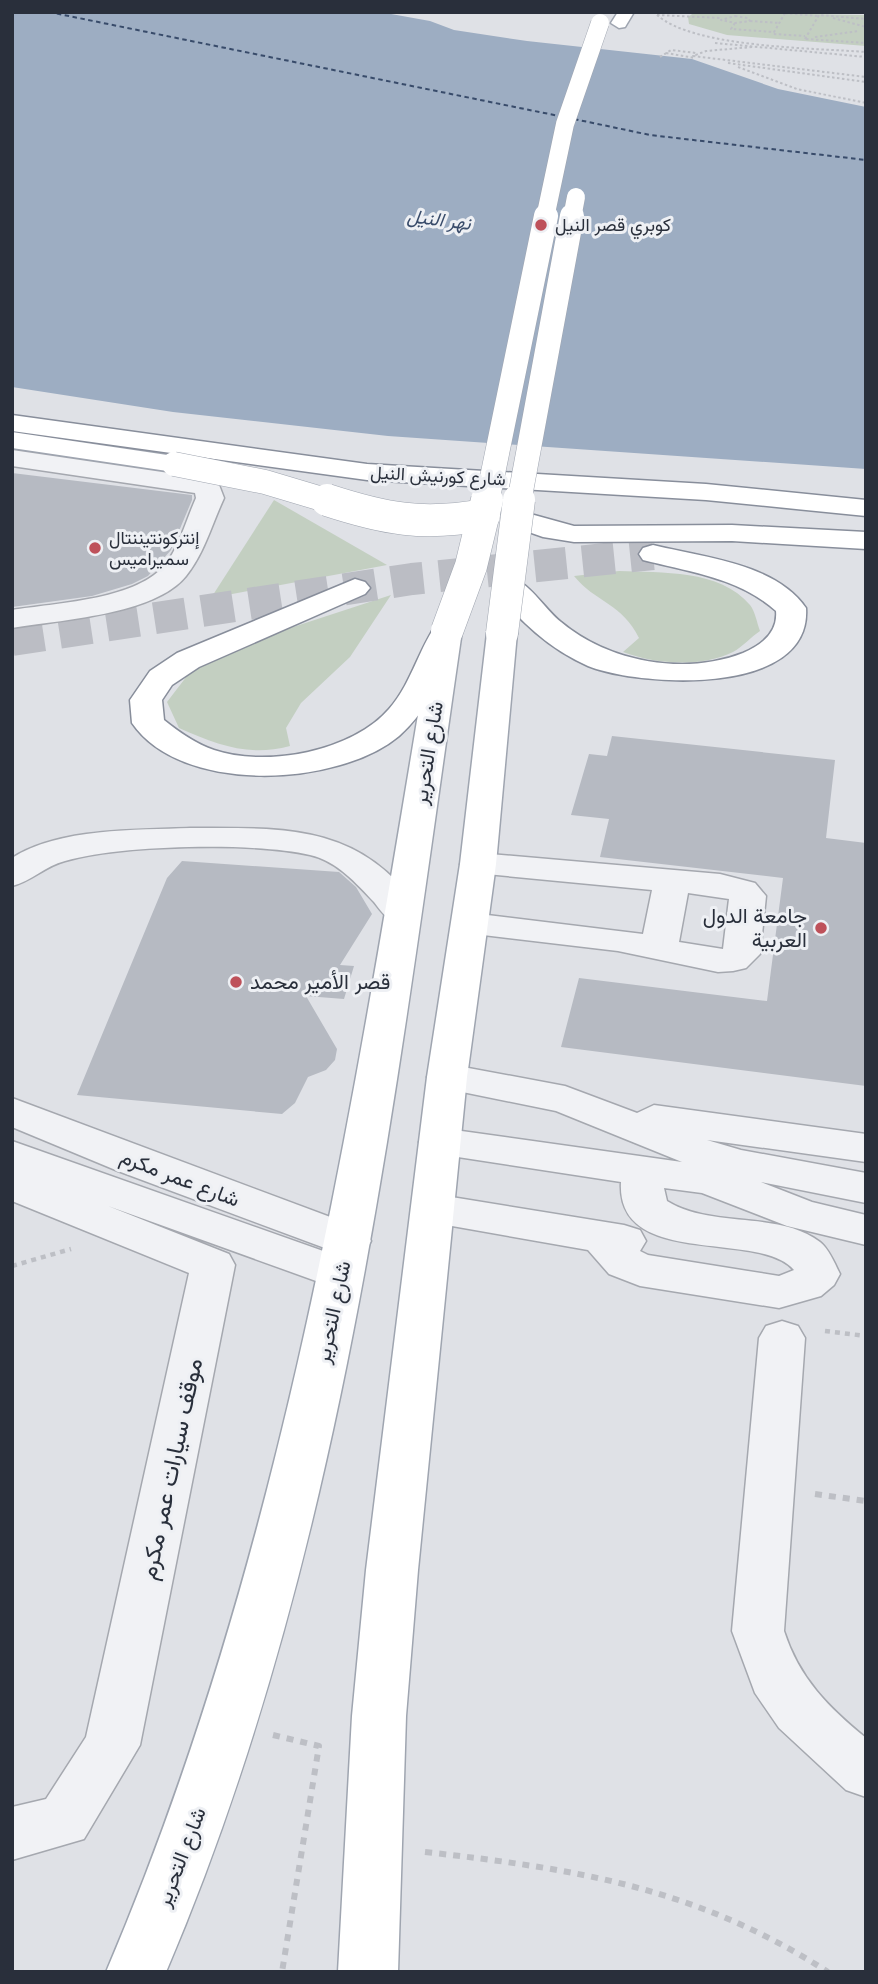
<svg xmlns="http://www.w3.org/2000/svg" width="878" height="1984" viewBox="0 0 878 1984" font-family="Quicksand,Vazirmatn,sans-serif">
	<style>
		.green { fill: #c3cfc1 }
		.water { fill: #9dadc2 }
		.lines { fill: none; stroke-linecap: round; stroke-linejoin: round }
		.ferry { stroke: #384b6a; stroke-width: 2; stroke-dasharray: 4.5 3.5; stroke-linecap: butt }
		.building { fill: #b6bac2 }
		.highway-tunnel { stroke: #bbbdc4; stroke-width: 32; stroke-dasharray: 32 16; stroke-linecap: butt }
		.minor-casing { stroke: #a5a8af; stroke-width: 3 }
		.major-casing { stroke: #9fa5b0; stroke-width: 3 }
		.highway-casing { stroke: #888e9b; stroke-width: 3 }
		.path-far2 { stroke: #bdbfc5; stroke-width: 2; stroke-dasharray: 2.5 2.5; stroke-linecap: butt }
		.path-far1 { stroke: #bdbfc5; stroke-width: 4.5; stroke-dasharray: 5 5; stroke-linecap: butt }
		.path { stroke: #bdbfc5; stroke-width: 6; stroke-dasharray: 7 7; stroke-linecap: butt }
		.minor { fill: #f1f2f5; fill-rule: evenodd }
		.major { fill: #fff; fill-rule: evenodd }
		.highway { fill: #fff; fill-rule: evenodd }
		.major-bridge-far2-casing { stroke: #9fa5b0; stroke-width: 19; stroke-linecap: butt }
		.major-bridge-far1-casing { stroke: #9fa5b0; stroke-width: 25; stroke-linecap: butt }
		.major-bridge-casing { stroke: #9fa5b0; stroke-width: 33; stroke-linecap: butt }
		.major-bridge-far2 { stroke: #fff; stroke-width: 18 }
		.major-bridge-far1 { stroke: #fff; stroke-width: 24 }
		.major-bridge { stroke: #fff; stroke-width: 32 }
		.poi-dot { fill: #be515a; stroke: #eef0f4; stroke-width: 2.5 }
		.labels { text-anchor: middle; stroke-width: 6; stroke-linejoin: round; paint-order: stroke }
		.far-poi-label { font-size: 18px; fill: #292f3b; stroke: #eef0f4; text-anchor: start }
		.far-street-label { font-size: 18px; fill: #292f3b; stroke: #eef0f4 }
		.far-water-label { font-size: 19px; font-style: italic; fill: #384b6a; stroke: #eef0f4 }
		.street-label { font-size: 21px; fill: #292f3b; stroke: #eef0f4 }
		.poi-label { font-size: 21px; fill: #292f3b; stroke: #eef0f4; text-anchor: end }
		.near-street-label { font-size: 24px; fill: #292f3b; stroke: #eef0f4 }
	</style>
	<rect width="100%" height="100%" fill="#dfe1e6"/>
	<g class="green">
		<polygon points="695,12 866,15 866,46 727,35 689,24 688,17"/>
		<polygon points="274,500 387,565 211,598"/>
		<path d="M619,571C661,573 720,569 750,605C755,611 757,623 760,631C751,637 742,647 733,652C701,668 655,664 623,652L639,638C623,604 595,602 574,576Z"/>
		<path d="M391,595L350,657L301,703L286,728L290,746C248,757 218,745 179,728L167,702L190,672L239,648L284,630Z"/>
	</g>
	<polygon class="water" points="12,12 380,12 430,21 454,30 527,41 692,59 778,89 866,107 866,469 388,436 173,412 12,387"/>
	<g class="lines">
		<g class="ferry">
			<polyline points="49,12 559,116"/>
			<polyline points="574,119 650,135 866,160"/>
		</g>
	</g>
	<g class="building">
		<polygon points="12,473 192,495 192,500 171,550 148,576 132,584 92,596 12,607"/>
		<polygon points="612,736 835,760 826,838 866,843 866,1086 561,1047 579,978 767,1001 783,878 600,857 609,819 571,815 589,754 607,756"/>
		<polygon points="182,861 339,872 356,887 372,914 340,965 354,966 344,999 306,996 337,1049 335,1060 326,1070 308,1077 295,1103 282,1114 77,1095 167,878"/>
	</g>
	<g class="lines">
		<polyline class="highway-tunnel" points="12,640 412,579 653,554"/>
		<defs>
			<g id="minor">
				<path d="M12,450L203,478L219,485L224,498C212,524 204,554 186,576C155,615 59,620 12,628V610C55,603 133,600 163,567C179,549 186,520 196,498L195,493L12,466Z"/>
				<path d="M190,828C285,828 360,823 420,910L415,918C407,920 397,922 389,918C383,915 378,907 374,902C356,883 337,861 310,855C253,842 122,845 65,861C45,866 32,881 12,886V858C58,828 137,830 190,828Z"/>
				<path d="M478,853L720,874L755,883L766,896L760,954L746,968L733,971L718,972L618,951L458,932L453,924L458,916L471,913L643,934L652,890L465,872L460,864L465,856ZM688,893L729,899L723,949L679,942Z"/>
				<path d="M447,1064L565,1086L637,1113L654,1105L866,1134V1162L707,1140L741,1150L866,1173V1203L761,1182L812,1202L866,1215V1245L787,1226L702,1193L664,1188L667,1201C712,1229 779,1210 820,1242C829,1249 835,1264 840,1274L834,1285L821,1296L779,1308L640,1286L609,1274L588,1250L418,1220L411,1209L418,1198L433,1194L624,1225L640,1230L646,1241L640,1251L648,1255L779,1276L794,1270C760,1229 616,1270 621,1182L425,1152L419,1142L425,1132L440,1128L682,1162L556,1111L433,1086L427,1077L433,1068Z"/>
				<polygon points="12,1098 365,1230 371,1241 365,1252 349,1257 118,1171 12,1127"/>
				<polygon points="12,1141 357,1263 363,1274 357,1285 341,1290 108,1206 229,1254 235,1265 140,1745 84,1839 12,1860 12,1807 46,1799 86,1737 189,1273 12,1201"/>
				<path d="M782,1321L798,1326L805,1338L784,1631C799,1678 828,1707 866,1738V1797L846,1790L779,1728L755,1693L732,1631L759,1338L766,1326Z"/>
			</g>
			<g id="major">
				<polygon points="618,12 634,12 625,27 619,28 611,23"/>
				<polygon points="12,432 174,456 183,458 187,464 183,470 174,472 12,448"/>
				<path d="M447,622L458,625L462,631C396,1082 347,1548 166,1972H106C290,1541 355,1089 432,631L436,625Z"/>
				<polygon points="502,624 513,627 517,633 496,864 467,1077 418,1570 406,1716 398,1972 338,1972 352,1716 366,1570 427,1077 460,864 487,633 491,627"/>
			</g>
			<g id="highway">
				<polygon points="12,415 367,464 706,484 866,500 866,516 706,500 367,480 12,431"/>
				<polygon points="516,510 574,526 732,525 866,532 866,549 732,541 574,542 543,537 506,524 502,518 506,512"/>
				<path d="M653,545C702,557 775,563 806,608C812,697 641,687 588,666C551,650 517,620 494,587L499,581C505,579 513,577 519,581C533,589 548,612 561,622C609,662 684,676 743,653C762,645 778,632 776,611C739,578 690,572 643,560L639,554L643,548Z"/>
				<path d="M355,579L365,582L370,588L365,594L199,667L172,685L162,700L164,720C179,732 196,744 214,750C267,768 353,751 389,709C411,684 418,651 436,625L447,622L458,625L462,631C446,668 430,709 399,736C338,787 181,795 132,723L130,700L150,671L177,653Z"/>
			</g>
		</defs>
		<use href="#minor" class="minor-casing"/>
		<use href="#major" class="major-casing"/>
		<use href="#highway" class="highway-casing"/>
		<g class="path-far2">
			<polyline points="770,12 819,16"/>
			<polyline points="785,13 773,34 805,36"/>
			<path d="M657,15C694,48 815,48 866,52"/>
			<polyline points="657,15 721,18"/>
			<polygon points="735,16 748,18 750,21 735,23 721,20"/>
			<polyline points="833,18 866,27"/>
			<polyline points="750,21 780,23"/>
			<polyline points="735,23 731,29 774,32"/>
			<polyline points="815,37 859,31"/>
			<polyline points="805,39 819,15 866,19"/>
			<polyline points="806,39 866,43"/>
			<polyline points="715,43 866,57"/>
			<polyline points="752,47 706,51 693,56 866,77"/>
			<polyline points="666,53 695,58"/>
			<polyline points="660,57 671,50 696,53"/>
			<polyline points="728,63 866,82"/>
			<polyline points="738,67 797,89 866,103"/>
		</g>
		<g class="path-far1">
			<polyline points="12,1266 71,1249"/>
			<polyline points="825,1331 866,1336"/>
		</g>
		<g class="path">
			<polyline points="815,1494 866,1501"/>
			<polyline points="273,1735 319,1746 282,1972"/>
			<path d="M425,1852C577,1869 697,1888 828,1972"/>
		</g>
		<use href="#minor" class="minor"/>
		<use href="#major" class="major"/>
		<use href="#highway" class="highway"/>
		<defs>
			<g id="major-bridge-far2">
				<polyline points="545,218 565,124 600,23"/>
				<polyline points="572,218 576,197"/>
			</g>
			<g id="major-bridge-far1">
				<polyline points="174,464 265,482 332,502"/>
				<polyline points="487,502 546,216"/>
				<polyline points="519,502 572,216"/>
			</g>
			<g id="major-bridge">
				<path d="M327,500C385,519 423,526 484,515"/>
				<polyline points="447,631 471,566 487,500"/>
				<polyline points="502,633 519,500"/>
			</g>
		</defs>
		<use href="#major-bridge-far2" class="major-bridge-far2-casing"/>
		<use href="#major-bridge-far1" class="major-bridge-far1-casing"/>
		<use href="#major-bridge" class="major-bridge-casing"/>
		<use href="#major-bridge-far2" class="major-bridge-far2"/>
		<use href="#major-bridge-far1" class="major-bridge-far1"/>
		<use href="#major-bridge" class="major-bridge"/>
	</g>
	<g class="poi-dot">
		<circle cx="541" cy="225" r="7"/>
		<circle cx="95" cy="548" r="7"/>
		<circle cx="821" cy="928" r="7"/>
		<circle cx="236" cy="982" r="7"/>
	</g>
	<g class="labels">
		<g class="far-poi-label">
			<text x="555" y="231">كوبري قصر النيل</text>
			<text x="109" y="544">إنتركونتيننتال<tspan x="109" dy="21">سميراميس</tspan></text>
		</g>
		<g class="far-street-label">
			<text transform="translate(438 476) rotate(3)" y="6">شارع كورنيش النيل</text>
		</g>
		<g class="far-water-label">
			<text transform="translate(439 219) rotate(7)" y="7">نهر النيل</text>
		</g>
		<g class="street-label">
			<text transform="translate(428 753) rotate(-81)" y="7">شارع التحرير</text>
			<text transform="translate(180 1178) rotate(21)" y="7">شارع عمر مكرم</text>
			<text transform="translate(333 1312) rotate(-78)" y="7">شارع التحرير</text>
			<text transform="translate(181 1857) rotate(-69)" y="7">شارع التحرير</text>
		</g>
		<g class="poi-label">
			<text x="807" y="923">جامعة الدول<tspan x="807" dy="24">العربية</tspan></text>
			<text x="250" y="989" text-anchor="start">قصر الأمير محمد</text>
		</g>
		<g class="near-street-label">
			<text transform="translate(171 1469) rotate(-78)" y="8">موقف سيارات عمر مكرم</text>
		</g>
	</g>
	<rect width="878" height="1984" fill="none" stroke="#292f3b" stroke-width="28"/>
</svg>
